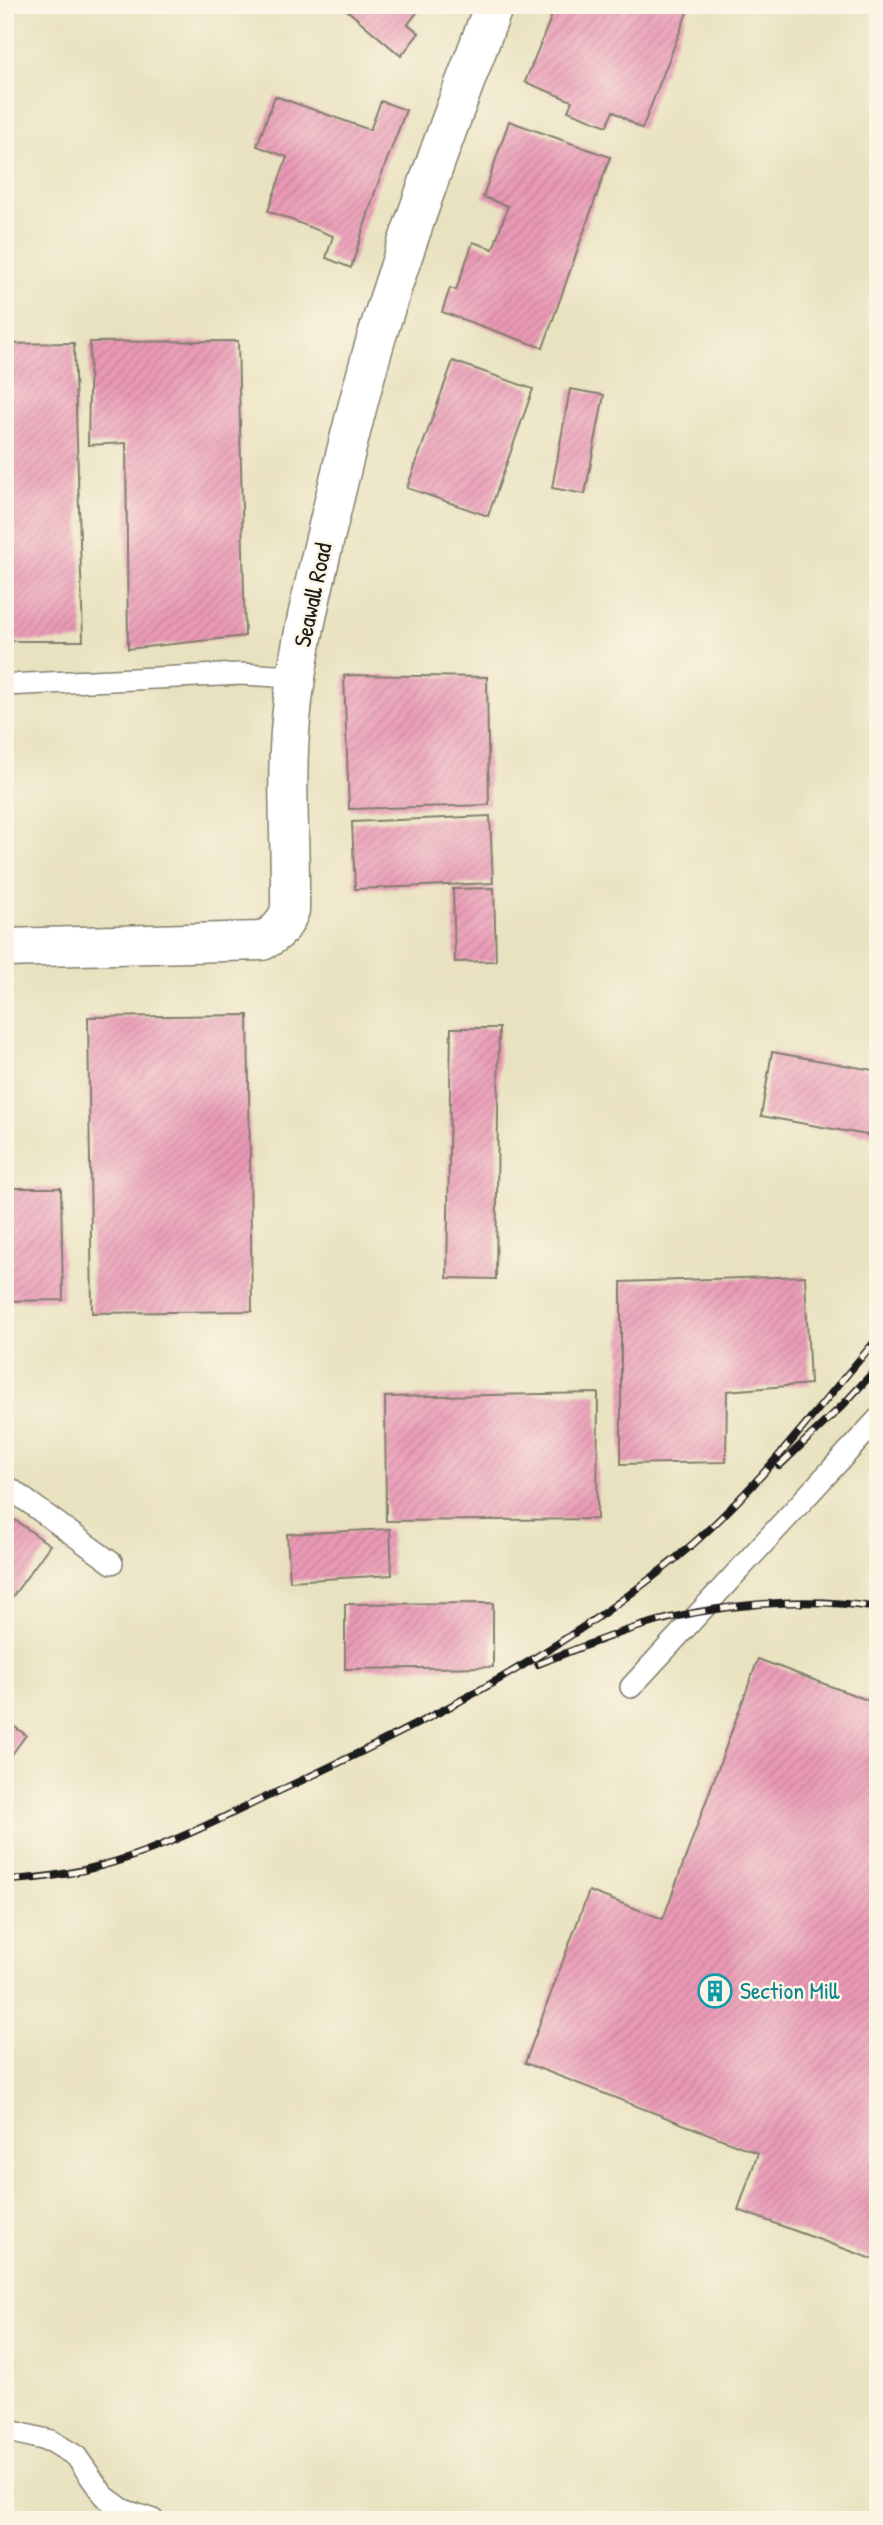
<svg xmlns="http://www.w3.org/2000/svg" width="883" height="2525" viewBox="0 0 883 2525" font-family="'Patrick Hand',sans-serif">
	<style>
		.building { fill: url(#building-hatch) }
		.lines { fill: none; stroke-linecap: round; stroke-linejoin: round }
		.lane-casing { stroke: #827f6e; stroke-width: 24 }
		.street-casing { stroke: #827f6e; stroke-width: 41 }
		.lane { stroke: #fff; stroke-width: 21 }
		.street { stroke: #fff; stroke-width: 38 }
		.rail-casing { stroke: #1c1c1c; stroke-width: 8 }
		.rail { stroke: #fcf5e5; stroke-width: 5; stroke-dasharray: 16; stroke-linecap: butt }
		.labels { text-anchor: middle; stroke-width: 5; stroke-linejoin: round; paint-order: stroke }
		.street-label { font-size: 24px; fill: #1c1c1c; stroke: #fcf5e5 }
		.culture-label { font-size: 24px; fill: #0d838f; stroke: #fcf5e5; text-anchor: start }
	</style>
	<defs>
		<pattern id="building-hatch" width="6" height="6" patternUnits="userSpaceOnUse" patternTransform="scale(1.75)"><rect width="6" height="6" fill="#e999b5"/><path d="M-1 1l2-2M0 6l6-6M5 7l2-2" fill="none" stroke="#c7839b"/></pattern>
	</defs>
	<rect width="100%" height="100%" fill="#fcf5e5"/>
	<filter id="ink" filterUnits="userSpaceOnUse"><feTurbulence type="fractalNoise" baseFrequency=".0143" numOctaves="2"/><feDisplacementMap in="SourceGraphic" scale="14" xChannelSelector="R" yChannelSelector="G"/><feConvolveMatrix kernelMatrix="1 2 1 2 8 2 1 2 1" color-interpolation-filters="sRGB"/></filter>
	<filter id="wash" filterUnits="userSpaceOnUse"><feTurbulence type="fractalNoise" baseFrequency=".00686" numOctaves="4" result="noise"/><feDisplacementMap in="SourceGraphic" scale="28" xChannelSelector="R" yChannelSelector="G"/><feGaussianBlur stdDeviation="1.57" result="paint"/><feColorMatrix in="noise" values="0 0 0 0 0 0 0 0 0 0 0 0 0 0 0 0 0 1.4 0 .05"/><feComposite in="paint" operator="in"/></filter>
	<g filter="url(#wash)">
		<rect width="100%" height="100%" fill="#e9e2c0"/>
		<g id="blocks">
			<g class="building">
				<polygon points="341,5 423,5 408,24 419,33 401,56"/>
				<polygon points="556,5 690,5 642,129 613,111 607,126 568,111 572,101 525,82"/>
				<polygon points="275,96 370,130 381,101 406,110 376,189 351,268 326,258 333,236 268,211 287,157 257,146"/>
				<polygon points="509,121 610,157 543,348 442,312 450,288 456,290 473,242 493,249 508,206 483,197"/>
				<polygon points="238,341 245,636 128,649 126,443 88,445 90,342"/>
				<polygon points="74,343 83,641 5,641 5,344"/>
				<polygon points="453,361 533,389 488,516 407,488"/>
				<polygon points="570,389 604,395 585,494 552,488"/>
				<polygon points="344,675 487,677 489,805 349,809"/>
				<polygon points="490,816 493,883 355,889 352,822"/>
				<polygon points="494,888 496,961 455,962 453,889"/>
				<polygon points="248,1015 252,1311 92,1313 88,1017"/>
				<polygon points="451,1028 499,1028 496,1279 447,1278"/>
				<polygon points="772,1052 878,1071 878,1137 761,1116"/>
				<polygon points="5,1188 61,1188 63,1300 5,1301"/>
				<polygon points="805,1276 810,1384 727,1391 726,1462 621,1464 621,1282"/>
				<polygon points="598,1393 597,1519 386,1521 385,1397"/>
				<polygon points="5,1513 50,1545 5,1607"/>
				<polygon points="390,1529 392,1575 290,1581 287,1534"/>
				<polygon points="493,1603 493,1667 345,1669 345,1604"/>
				<polygon points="758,1659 878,1704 878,2261 738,2210 758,2153 525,2063 589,1891 663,1919"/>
				<polygon points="5,1720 26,1735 5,1764"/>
			</g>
		</g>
	</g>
	<g filter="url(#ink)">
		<use href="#blocks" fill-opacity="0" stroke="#827f6e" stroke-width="2"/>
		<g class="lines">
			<defs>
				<g id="lane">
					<polyline points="5,685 241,674 296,677"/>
					<polyline points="5,1485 112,1563"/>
					<polyline points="631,1687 878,1419"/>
					<polyline points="5,2430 51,2441 76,2456 104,2496 123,2510 117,2520"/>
					<polyline points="123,2510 153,2520"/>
				</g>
				<path id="street" d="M5,948L262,941C278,933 284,926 290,910C291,847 285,783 291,720C297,650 315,581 331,513C345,455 359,396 376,339C411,226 452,116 494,5"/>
			</defs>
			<use href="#lane" class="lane-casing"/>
			<use href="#street" class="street-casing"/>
			<use href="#lane" class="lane"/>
			<use href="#street" class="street"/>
			<defs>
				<g id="rail">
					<polyline points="779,1466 842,1406 878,1367"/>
					<path d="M538,1664C573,1650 608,1636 644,1625C714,1604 806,1596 878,1608"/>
					<path d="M5,1880C112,1877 185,1835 279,1791C425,1723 572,1649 694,1543C763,1482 818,1407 878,1338"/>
				</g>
			</defs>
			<use href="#rail" class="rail-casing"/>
			<use href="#rail" class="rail"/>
		</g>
	</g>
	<defs>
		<symbol id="building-ring" viewBox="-11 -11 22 22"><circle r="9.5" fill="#fcf5e5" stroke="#0f9aa8" stroke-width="1.5"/><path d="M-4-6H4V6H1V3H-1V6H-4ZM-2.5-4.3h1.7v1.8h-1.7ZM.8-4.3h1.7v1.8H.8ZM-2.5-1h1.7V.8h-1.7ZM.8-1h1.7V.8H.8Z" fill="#0f9aa8"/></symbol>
	</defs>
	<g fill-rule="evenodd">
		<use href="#building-ring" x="696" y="1972" width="38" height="38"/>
	</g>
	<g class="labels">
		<g class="street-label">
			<text transform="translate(313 595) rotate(-78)" y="8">Seawall Road</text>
		</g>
		<g class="culture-label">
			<text x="740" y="1999">Section Mill</text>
		</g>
	</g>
	<rect width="883" height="2525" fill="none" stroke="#fcf5e5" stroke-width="28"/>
</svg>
